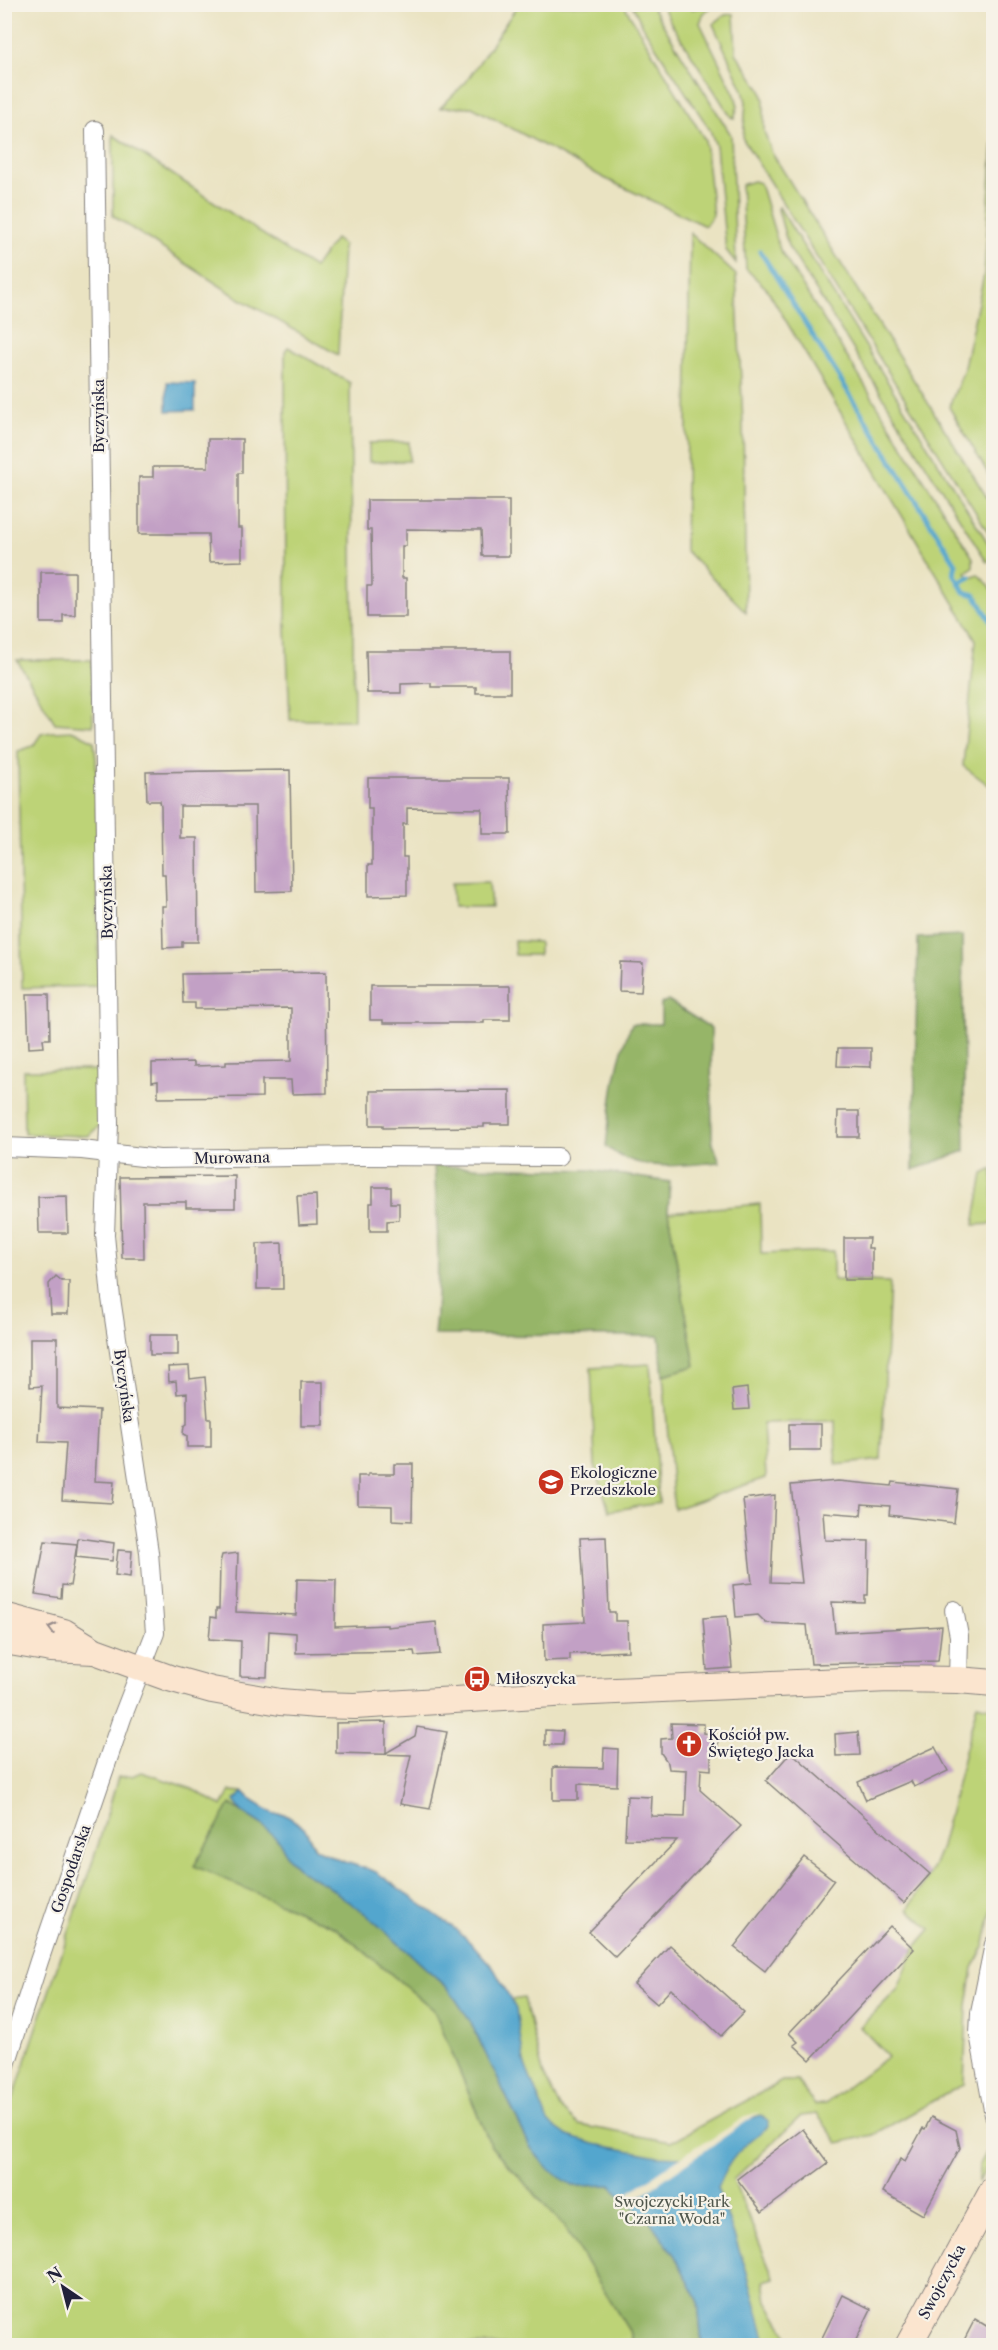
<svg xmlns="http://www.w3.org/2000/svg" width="998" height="2350" viewBox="0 0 998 2350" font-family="'Libre Caslon Text',serif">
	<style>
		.green { fill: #bdd377; stroke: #707a59; stroke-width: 1.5 }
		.forest { fill: #96b568; stroke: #5c6c52; stroke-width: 1.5 }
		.water { fill: #53a6ce; stroke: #3a6484; stroke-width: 1.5 }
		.pier { fill: #eae3c2 }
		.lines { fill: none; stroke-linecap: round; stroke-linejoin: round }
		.stream { stroke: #53a6ce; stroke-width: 5 }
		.building { fill: #c2a0c5 }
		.street-casing { stroke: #86827e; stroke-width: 20 }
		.secondary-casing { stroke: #86827e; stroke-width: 28 }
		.street { stroke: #fff; stroke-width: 18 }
		.secondary { stroke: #fbe5cf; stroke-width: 26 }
		.oneway { stroke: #998d8c }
		.labels { text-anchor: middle; stroke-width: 4.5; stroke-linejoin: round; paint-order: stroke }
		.street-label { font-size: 15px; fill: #22223b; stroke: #f7f3e8 }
		.poi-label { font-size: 15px; fill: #22223b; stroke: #f7f3e8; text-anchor: start }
		.park-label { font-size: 15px; fill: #50574d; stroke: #f7f3e8 }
	</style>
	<rect width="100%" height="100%" fill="#f7f3e8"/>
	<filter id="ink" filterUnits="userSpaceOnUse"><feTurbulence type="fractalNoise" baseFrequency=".0167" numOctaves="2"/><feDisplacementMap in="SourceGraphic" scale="12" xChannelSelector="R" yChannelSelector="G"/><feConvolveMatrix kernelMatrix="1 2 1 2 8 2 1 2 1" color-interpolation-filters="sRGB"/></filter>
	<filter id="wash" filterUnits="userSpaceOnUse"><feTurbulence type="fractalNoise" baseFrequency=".008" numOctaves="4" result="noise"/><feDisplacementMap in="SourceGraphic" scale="24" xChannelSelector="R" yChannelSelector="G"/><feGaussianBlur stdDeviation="1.35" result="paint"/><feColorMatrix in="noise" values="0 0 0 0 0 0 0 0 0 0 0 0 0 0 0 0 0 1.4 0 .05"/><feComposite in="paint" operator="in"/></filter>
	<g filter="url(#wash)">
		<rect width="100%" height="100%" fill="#eae3c2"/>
		<g class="green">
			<polygon points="518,5 624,5 705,140 713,215 705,226 604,178 472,107 440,108 466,82"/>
			<polygon points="632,5 651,5 731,135 736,263 726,250 716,146 710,130 645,30"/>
			<polygon points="662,5 689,5 692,9 713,5 704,13 700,23 735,95 738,106 734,118 731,117 671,23"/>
			<polygon points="734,14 736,53 761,90 764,100 764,131 772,153 993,507 993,540 743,139 746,102 743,90 713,24 725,15"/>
			<polygon points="113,135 314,268 335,239 343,245 338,355 237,297 113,216"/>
			<polygon points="993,143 993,482 949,407 963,372 984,275"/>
			<path d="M753,181L760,183L780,250L973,558V567L966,572L969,578L978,574C983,581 988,581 993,591V788L963,766L976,640L767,289L746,269L741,185Z"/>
			<polygon points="779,207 993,551 993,558 987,562 788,246 778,209"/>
			<polygon points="690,233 736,275 743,423 746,612 685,550"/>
			<polygon points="288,347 350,383 354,720 290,720 286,628 285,351"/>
			<polygon points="409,442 409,461 369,462 369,443"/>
			<polygon points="17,660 92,660 93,726 55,723"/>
			<polygon points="74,731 94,741 96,759 99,986 22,988 18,751 33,746 41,734 52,732"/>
			<polygon points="489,882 491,907 453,907 452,883"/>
			<polygon points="514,941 539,942 539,955 515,955"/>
			<polygon points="23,1070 100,1070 101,1124 88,1136 24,1134"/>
			<polygon points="993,1169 993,1224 974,1225 983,1174"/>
			<polygon points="760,1204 761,1254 833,1251 833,1280 890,1282 881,1460 836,1465 835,1421 763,1423 766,1478 674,1509 663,1375 695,1366 668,1212"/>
			<polygon points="650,1364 659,1503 609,1511 595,1465 591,1368"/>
			<polygon points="993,1537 993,1594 988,1599 985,1596"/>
			<polygon points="977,1704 993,1708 993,1902 985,1944 973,1968 967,2005 964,2084 873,2135 838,2143 817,2114 801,2116 733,2180 774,2278 764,2281 767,2301 786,2332 788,2345 658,2345 528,2168 450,2004 351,1918 195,1866 336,1928 434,2010 491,2146 564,2226 631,2334 633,2345 5,2346 5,2123 99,1842 118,1777 132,1776 141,1772 192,1789 222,1806 230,1791 244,1792 253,1801 274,1814 284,1814 304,1827 316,1849 342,1861 376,1872 454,1928 474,1946 494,1969 511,2000 524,1998 543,2073 560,2108 579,2125 671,2142 782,2081 797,2081 815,2105 825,2104 888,2056 860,2027 898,1989 914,1949 931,1929 908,1909 930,1874 941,1847"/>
			<polygon points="989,2148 990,2163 978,2182 979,2166"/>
		</g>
		<g class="forest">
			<polygon points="962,936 965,1151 913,1170 918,938"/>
			<path d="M668,1001L711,1028L712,1141L720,1162C682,1165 637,1174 606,1146C611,1106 614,1062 632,1024H661V1003Z"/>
			<path d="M434,1166L590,1170L670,1182L668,1212L695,1366L663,1375L659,1336L434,1335C440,1278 438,1223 434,1166Z"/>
			<polygon points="230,1804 261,1824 279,1841 288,1858 301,1871 325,1884 367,1915 449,1989 470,2021 531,2148 573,2186 610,2185 649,2220 675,2256 698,2300 702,2345 633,2345 631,2334 564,2226 491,2146 434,2010 336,1928 194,1866"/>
		</g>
		<g class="water">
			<polygon points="167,382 195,383 195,410 167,411"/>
			<path d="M244,1792L253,1801L274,1814H284L304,1827L315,1849L342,1861L376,1872L454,1928L474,1946L494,1969L516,2009L524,2062L548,2122L568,2136L594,2144L658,2156L682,2157L748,2119L760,2115L768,2120V2127C741,2147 730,2157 717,2188L746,2269L767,2345H702L698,2300L675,2256L649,2220L610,2185L573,2186L547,2168L531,2148L470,2021L449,1989L367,1915L325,1884L301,1871L288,1858L279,1841L261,1824L242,1812L234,1801Z"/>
		</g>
		<polygon class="pier" points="760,2112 627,2205 620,2199 695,2147 711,2139 746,2116"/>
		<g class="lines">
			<g class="stream">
				<polyline points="760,251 956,564 954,573 964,592 975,595 994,626"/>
				<polyline points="959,583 970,577"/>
			</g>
		</g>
		<g id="blocks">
			<g class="building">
				<polygon points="208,439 242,439 242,473 238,473 238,528 242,528 242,561 209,562 208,534 139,534 139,477 153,477 153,467 208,467"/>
				<polygon points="367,500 509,500 509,556 482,556 481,530 406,529 406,546 402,546 402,578 406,578 406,617 367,617 367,586 372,586 371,530 367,530"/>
				<polygon points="41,572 75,572 75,615 63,615 63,623 41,623"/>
				<polygon points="366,651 510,651 510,693 476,693 476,687 431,687 431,683 401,684 401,693 367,693"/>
				<polygon points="290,770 292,891 256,892 255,806 180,806 180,838 197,838 198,942 182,942 182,947 163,948 162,906 166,906 165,874 162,874 161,807 160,801 147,801 146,772"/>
				<polygon points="368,778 509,778 510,834 482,834 482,809 407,808 407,824 403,824 403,857 407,857 407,895 368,896 368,865 372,865 372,808 368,808"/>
				<polygon points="620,962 643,963 641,992 619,991"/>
				<polygon points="326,972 327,1093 292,1094 291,1080 262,1080 262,1097 158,1098 158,1081 152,1082 152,1063 194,1062 194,1066 226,1065 226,1062 291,1061 291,1008 195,1009 195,1003 183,1003 182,974"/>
				<polygon points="370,986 510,986 510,1020 484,1020 484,1023 383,1023 383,1020 370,1020"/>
				<polygon points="27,994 49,994 50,1039 43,1039 44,1047 29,1048"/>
				<polygon points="838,1048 871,1048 871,1067 837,1066"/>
				<polygon points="510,1090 510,1124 484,1124 484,1127 383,1128 383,1125 370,1125 370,1091"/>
				<polygon points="838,1111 859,1111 859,1137 837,1137"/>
				<polygon points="235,1176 235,1208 186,1208 186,1202 143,1202 144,1258 122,1258 120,1177"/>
				<polygon points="373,1187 391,1187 391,1203 399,1203 399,1220 387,1221 387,1231 370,1231 370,1203 373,1203"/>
				<polygon points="316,1195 317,1224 299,1225 297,1196"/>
				<polygon points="67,1196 68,1233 39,1233 38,1197"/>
				<polygon points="844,1238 869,1238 868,1248 872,1248 872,1280 844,1280"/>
				<polygon points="282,1243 283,1289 257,1289 257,1244"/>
				<polygon points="56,1276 62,1281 69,1281 68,1314 51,1314 49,1284"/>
				<rect x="150" y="1335" width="28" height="20"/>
				<polygon points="30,1338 57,1338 57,1408 99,1410 95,1481 114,1482 112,1503 62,1500 66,1443 39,1442 42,1386 30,1387"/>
				<polygon points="189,1366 190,1379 205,1377 208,1419 211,1419 211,1447 187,1447 187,1436 183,1434 184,1426 187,1424 187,1393 177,1394 176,1381 169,1382 168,1367"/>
				<rect x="301" y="1382" width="22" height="44"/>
				<polygon points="747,1388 749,1409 734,1410 732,1390"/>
				<rect x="789" y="1424" width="32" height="26"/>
				<polygon points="394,1464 413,1464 412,1521 392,1520 392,1506 358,1505 358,1476 368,1476 368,1474 394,1474"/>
				<polygon points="838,1481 892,1486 893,1482 958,1489 954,1523 889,1515 890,1506 862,1504 861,1515 823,1512 825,1540 869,1541 868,1595 865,1595 865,1603 832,1602 835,1632 942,1626 938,1661 811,1664 807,1625 766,1623 758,1615 736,1617 733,1585 752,1583 743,1499 775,1495 771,1582 802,1583 791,1485"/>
				<polygon points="606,1537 609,1612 615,1612 615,1621 627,1621 628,1651 570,1654 570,1660 544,1661 543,1624 585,1622 580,1538"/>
				<polygon points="78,1538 114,1543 112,1561 76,1557"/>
				<polygon points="45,1541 77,1544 70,1586 62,1585 61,1598 35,1594"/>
				<polygon points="118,1550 132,1551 130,1577 115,1575"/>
				<polygon points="238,1553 236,1612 296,1615 297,1579 336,1580 335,1627 387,1625 387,1627 436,1622 440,1654 415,1656 414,1651 296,1653 296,1633 269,1631 267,1677 240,1676 241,1641 209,1639 211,1617 216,1618 216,1609 219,1609 220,1563 222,1555"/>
				<polygon points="727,1616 732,1668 707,1670 703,1618"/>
				<polygon points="386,1722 386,1753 415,1736 417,1727 447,1732 430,1809 400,1804 411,1755 336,1753 336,1723"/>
				<polygon points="671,1723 704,1724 704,1733 711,1734 711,1737 718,1737 718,1756 711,1756 711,1770 701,1769 700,1790 741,1826 615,1957 589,1932 677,1840 625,1839 627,1796 652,1797 651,1816 685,1817 687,1770 669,1769 668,1763 661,1753 661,1739 672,1738"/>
				<polygon points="545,1730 563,1731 562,1745 545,1745"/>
				<polygon points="858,1732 860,1755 836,1756 835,1734"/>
				<polygon points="935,1747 948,1771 914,1787 911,1781 866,1800 858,1782"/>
				<polygon points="604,1748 618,1749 617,1786 578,1784 578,1800 553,1800 553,1767 603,1768"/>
				<polygon points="791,1752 930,1874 904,1903 766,1781"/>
				<polygon points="804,1857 834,1880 765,1971 734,1947"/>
				<polygon points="890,1926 914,1949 810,2060 794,2045 798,2042 789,2033"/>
				<polygon points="670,1945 744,2012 721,2036 671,1989 657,2004 634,1984"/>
				<polygon points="931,2117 956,2130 960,2148 923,2215 883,2192 901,2158 905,2161 923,2128 925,2129"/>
				<polygon points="803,2129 828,2163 762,2212 737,2179"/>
				<polygon points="843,2295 871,2309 853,2346 818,2346"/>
				<polygon points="975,2319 993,2330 993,2346 961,2346"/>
			</g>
		</g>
	</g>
	<g filter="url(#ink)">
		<use href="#blocks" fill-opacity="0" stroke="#86827e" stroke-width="1.5"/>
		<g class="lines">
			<defs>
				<g id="street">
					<polyline points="4,1147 82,1150 159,1159 359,1156 558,1157"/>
					<polyline points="954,1610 959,1636 958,1680"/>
					<polyline points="994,1944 980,2013 979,2034 994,2115"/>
					<polyline points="4,2071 39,1961 122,1718 155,1633 149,1552 111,1298 105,1235 109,1124 95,130"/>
				</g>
				<g id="secondary">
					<polyline points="4,1616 64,1632 95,1651 169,1678 212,1690 280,1702 318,1705 355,1706 570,1693 889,1679 958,1680 994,1683"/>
					<polyline points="4,1641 51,1649 94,1651"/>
					<polyline points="908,2346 994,2188"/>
				</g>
			</defs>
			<use href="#street" class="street-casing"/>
			<use href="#secondary" class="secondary-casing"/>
			<use href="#street" class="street"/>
			<use href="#secondary" class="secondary"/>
		</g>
		<defs><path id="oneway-chevron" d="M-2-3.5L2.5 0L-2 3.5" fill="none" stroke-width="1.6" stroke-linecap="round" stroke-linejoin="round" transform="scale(1.5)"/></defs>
		<use class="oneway" href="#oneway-chevron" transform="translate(52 1628) rotate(-165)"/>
	</g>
	<defs>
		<symbol id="school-disc" viewBox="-11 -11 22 22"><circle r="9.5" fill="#c8321e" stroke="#f7f3e8"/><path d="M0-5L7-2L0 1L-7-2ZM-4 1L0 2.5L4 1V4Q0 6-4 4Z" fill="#fff"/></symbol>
		<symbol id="bus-disc" viewBox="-11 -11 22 22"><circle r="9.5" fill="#c8321e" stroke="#f7f3e8"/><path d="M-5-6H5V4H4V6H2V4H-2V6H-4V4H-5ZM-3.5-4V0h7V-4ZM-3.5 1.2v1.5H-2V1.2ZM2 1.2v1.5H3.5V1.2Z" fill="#fff"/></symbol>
		<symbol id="church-disc" viewBox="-11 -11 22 22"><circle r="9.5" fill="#c8321e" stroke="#f7f3e8"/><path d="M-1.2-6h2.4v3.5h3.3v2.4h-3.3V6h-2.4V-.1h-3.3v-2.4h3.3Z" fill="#fff"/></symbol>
	</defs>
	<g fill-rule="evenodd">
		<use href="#school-disc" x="536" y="1467" width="30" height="30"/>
		<use href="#bus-disc" x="462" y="1664" width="30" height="30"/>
		<use href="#church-disc" x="674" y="1729" width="30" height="30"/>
	</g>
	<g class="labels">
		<g class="street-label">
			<text transform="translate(99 416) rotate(-90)" y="5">Byczyńska</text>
			<text transform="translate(107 902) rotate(-91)" y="5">Byczyńska</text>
			<text transform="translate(232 1158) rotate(-1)" y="5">Murowana</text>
			<text transform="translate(124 1386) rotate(82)" y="5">Byczyńska</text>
			<text transform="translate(71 1869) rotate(-71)" y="5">Gospodarska</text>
			<text transform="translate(942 2282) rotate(-62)" y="5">Swojczycka</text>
		</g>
		<g class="poi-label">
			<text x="570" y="1478">Ekologiczne<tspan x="570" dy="17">Przedszkole</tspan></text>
			<text x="496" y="1684">Miłoszycka</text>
			<text x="708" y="1740">Kościół pw.<tspan x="708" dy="17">Świętego Jacka</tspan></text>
		</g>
		<g class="park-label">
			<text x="672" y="2207">Swojczycki Park<tspan x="672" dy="17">"Czarna Woda"</tspan></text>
		</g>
	</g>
	<rect width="998" height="2350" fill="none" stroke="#f7f3e8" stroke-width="24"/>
	<g transform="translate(63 2287) rotate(325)" stroke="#f7f3e8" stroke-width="4.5" paint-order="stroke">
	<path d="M0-4.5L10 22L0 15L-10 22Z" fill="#22223b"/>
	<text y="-9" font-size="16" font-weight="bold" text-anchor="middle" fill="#22223b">N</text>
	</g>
</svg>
